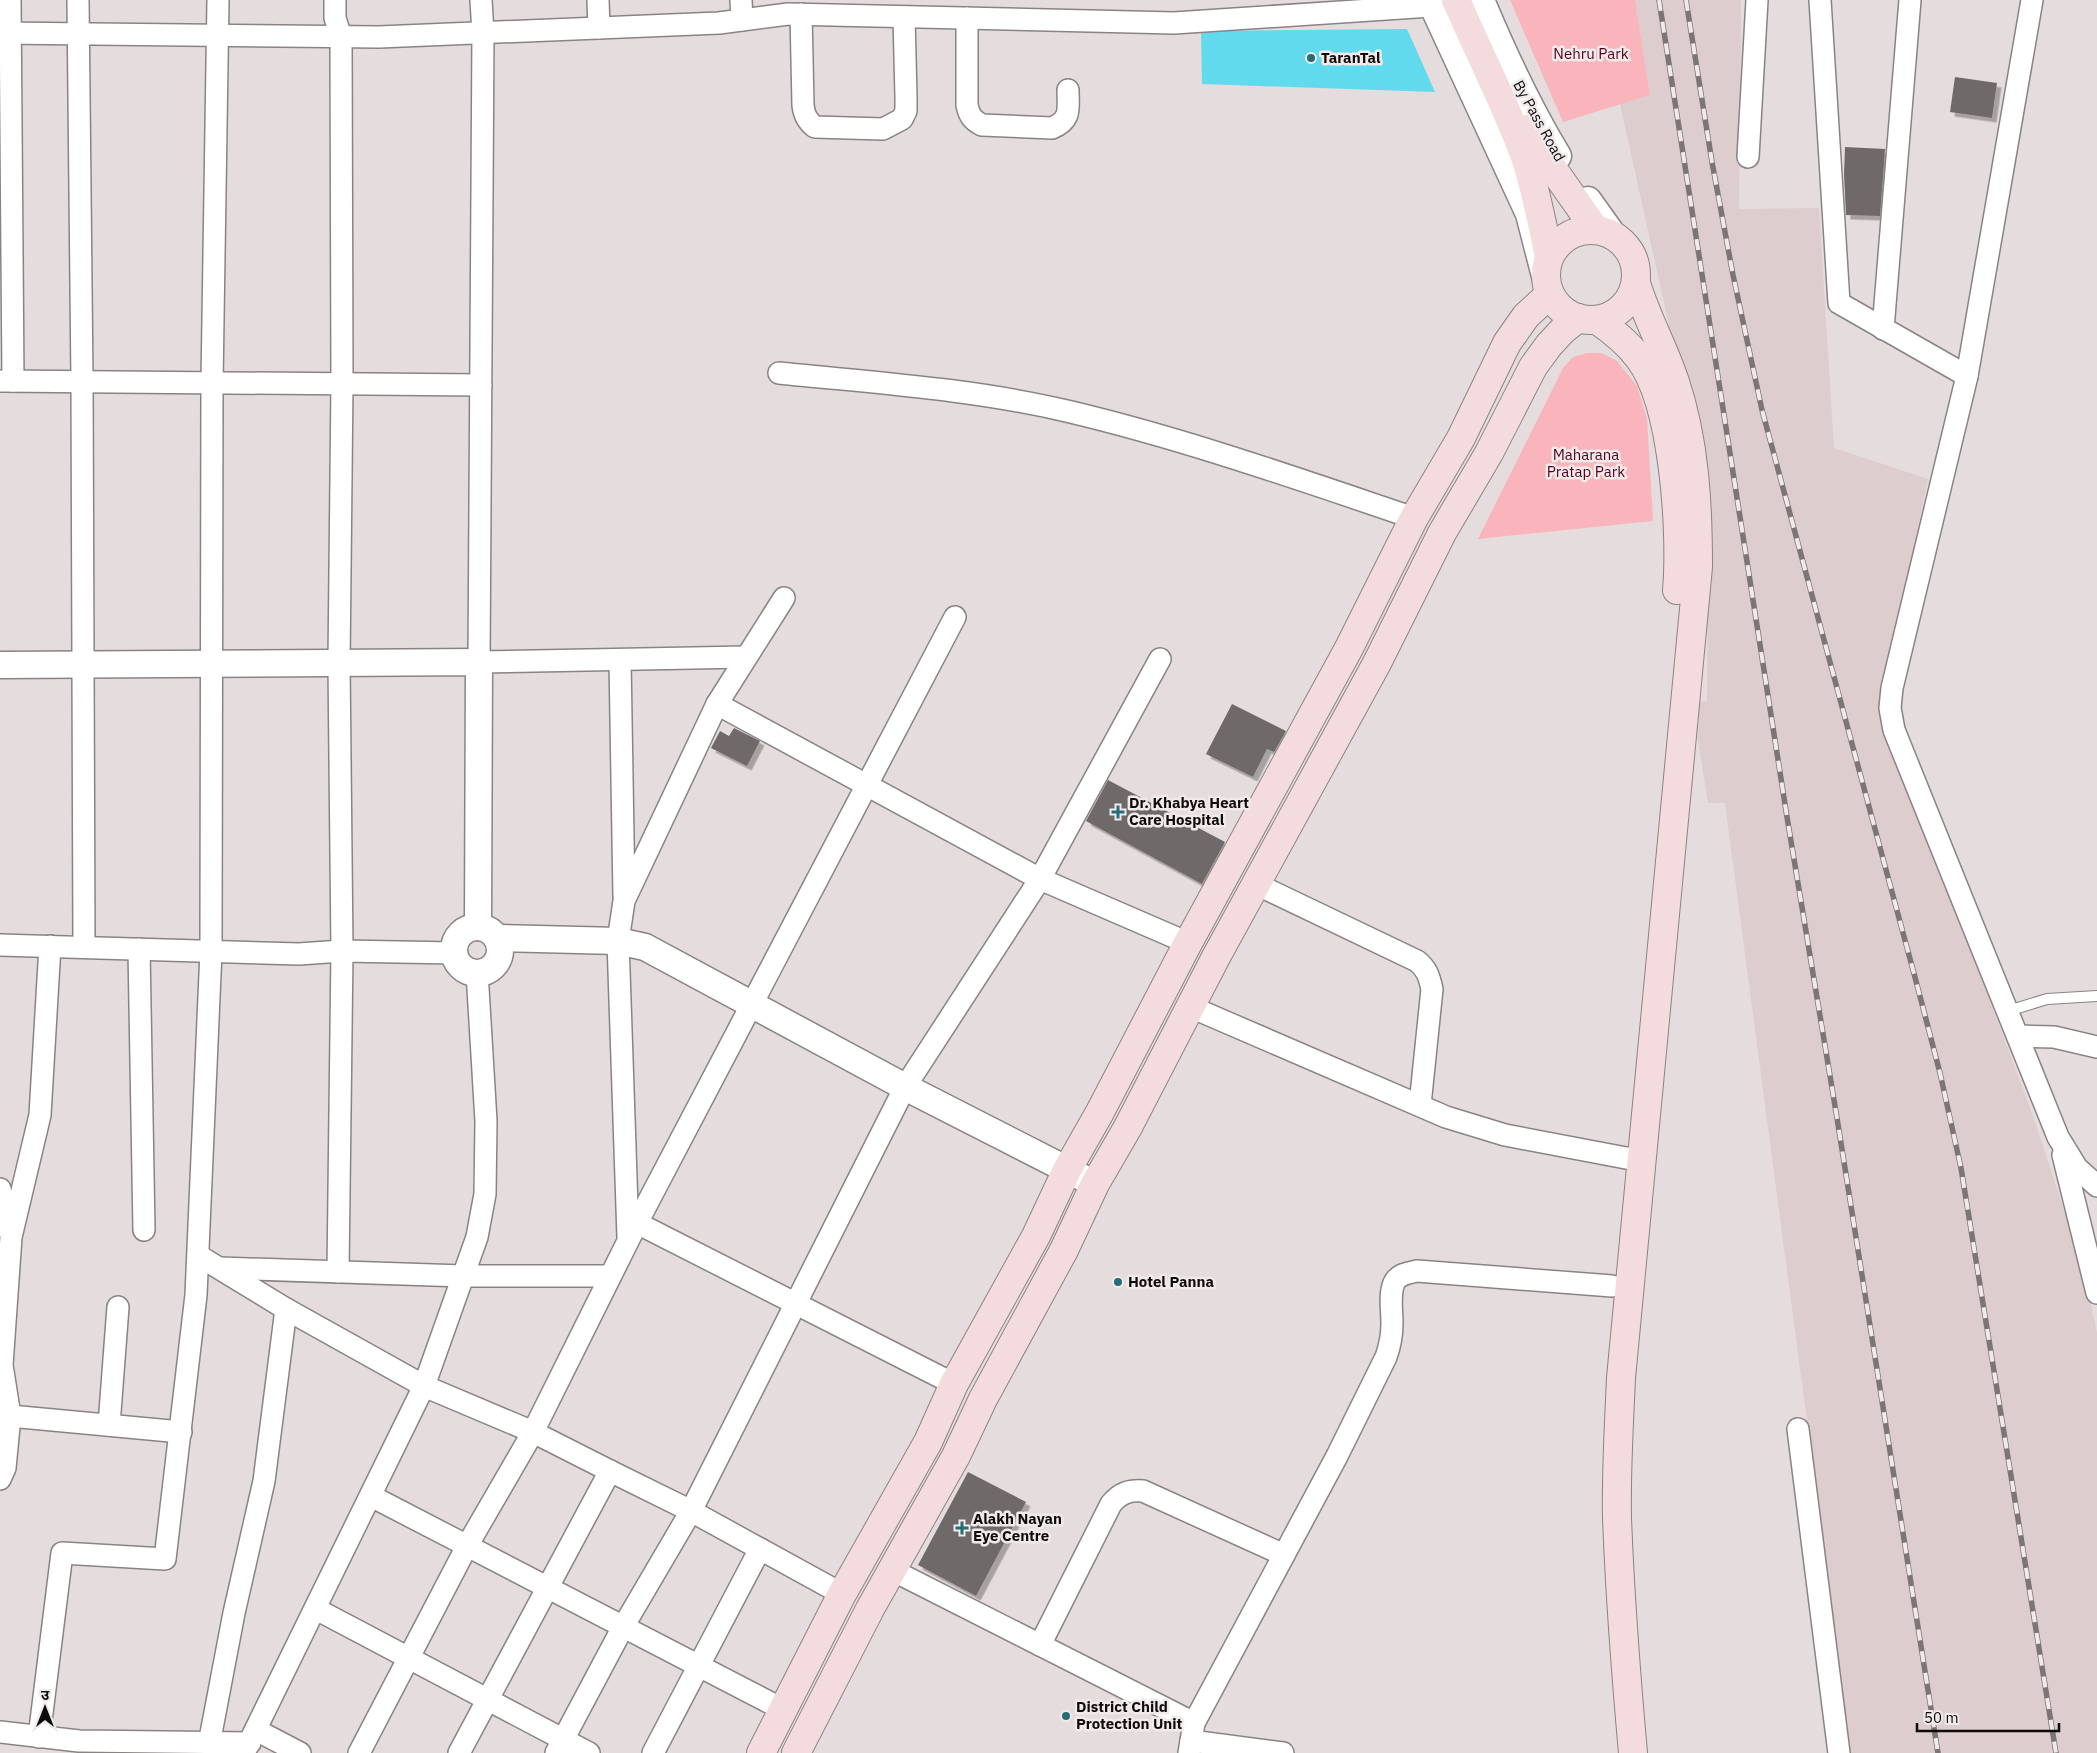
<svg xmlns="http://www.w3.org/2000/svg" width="2097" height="1753" viewBox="0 0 2097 1753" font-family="'IBM Plex Sans','Noto Sans Devanagari',sans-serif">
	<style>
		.built { fill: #ddcdce }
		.green { fill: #fab4bb }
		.water { fill: #61daed }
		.building { fill: #6f6969; filter: url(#shadow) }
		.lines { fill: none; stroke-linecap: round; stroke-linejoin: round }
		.service-casing { stroke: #8a8384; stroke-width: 12 }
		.minor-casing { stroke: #8a8384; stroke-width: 24 }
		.tertiary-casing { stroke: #8a8384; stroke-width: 29 }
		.secondary-casing { stroke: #8a8384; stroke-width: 30 }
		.service { stroke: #fff; stroke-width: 10 }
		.minor { stroke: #fff; stroke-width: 21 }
		.tertiary { stroke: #fff; stroke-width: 26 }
		.secondary { stroke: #f4dcde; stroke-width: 28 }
		.rail-casing { stroke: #7b7576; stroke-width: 5.5 }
		.rail { stroke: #f1eaea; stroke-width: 4; stroke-dasharray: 11; stroke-linecap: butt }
		.poi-dot { fill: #246d77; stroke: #f1eaea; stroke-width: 2 }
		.labels { text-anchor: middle; stroke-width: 5; stroke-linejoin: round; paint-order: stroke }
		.park-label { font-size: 15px; fill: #54021a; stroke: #f1eaea }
		.poi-label { font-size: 15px; font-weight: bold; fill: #0e0b0c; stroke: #f1eaea; text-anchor: start }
		.street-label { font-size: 15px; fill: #0e0b0c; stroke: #f1eaea }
	</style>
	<defs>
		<filter id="shadow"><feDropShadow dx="4.5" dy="4.5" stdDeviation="0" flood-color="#0004"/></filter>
	</defs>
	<rect width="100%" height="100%" fill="#e4dcdd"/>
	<polygon class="built" points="1635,0 1741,0 1739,209 1819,208 1834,448 1928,479 1881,703 1896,765 1907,780 2032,1113 2082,1264 2097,1333 2097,1753 1851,1753 1725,803 1708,803 1692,703 1707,701 1708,559 1676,357 1620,104 1650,95"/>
	<g class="green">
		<polygon points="1510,0 1635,0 1650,95 1563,122"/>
		<polygon points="1587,353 1601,353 1616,360 1637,386 1647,419 1653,521 1478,539 1563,368 1573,357"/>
	</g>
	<polygon class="water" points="1407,29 1435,92 1202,84 1201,31"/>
	<g class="building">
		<polygon points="1955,77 1997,83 1992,118 1950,112"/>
		<polygon points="1845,147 1885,149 1880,216 1846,215 1844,175"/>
		<polygon points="1232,704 1286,731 1274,752 1267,749 1253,777 1206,754"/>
		<polygon points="734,728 760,741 747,766 711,748 720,731 729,736"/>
		<polygon points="1108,780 1225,842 1202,884 1086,821"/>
		<polygon points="968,1472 1026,1502 976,1596 918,1565"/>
	</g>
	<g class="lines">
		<defs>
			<polyline id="service" points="2008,1011 2047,999 2097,996"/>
			<g id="minor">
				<polyline points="10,0 13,381"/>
				<polyline points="78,0 82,382 84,947"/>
				<polyline points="335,0 335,18 341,37 342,384 339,663 342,951 338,1272"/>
				<polyline points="481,0 483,33 479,662 746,657"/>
				<polyline points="598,0 599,28"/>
				<polyline points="741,0 742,20"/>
				<polyline points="1820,0 1839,303 1967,376 1892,688 1890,708 1894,730 2058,1137 2077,1168 2097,1186"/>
				<path d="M801,14L803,105C804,115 807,121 815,127L883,129L902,119L906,111V97L904,17"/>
				<path d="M967,18V105C969,115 972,120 982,125L1052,128C1072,120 1068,108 1068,90"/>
				<polyline points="0,33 379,37 719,23 788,14 1174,23 1431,6"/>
				<polyline points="1748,157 1757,0"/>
				<polyline points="1883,329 1910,0"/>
				<path d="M779,373C877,383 975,389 1071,412C1188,440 1301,480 1414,518"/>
				<polyline points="1967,376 2032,0"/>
				<polyline points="0,381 481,385"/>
				<polyline points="620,660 624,896"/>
				<polyline points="717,704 1040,879 1188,943"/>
				<path d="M1256,884L1417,961C1427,969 1429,976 1432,989L1420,1105"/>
				<polyline points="0,945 299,954 342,951 455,953"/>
				<polyline points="139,949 144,1230"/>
				<polyline points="1191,1007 1446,1117 1505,1135 1626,1158 1642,1159"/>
				<polyline points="2018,1036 2054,1037 2097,1047"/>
				<polyline points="2063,1155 2097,1293"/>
				<polyline points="0,1189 10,1232"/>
				<polyline points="637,1223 954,1384"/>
				<polyline points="628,1237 618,941 624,901 717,704 784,598"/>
				<polyline points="199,1256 286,1309 424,1386 533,1432 610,1471 691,1511 842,1594"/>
				<polyline points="220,1268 463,1276 610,1276"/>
				<polyline points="10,1416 181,1432"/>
				<polyline points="109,1425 118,1307"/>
				<polyline points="1798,1429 1839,1753"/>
				<polyline points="0,1479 5,1468 10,1416 2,1365 11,1237 40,1115 50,946"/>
				<polyline points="371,1496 784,1710"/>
				<polyline points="892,1570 1194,1723"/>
				<polyline points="316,1609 589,1753"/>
				<path d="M1040,1645L1111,1504C1120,1493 1129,1490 1143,1491L1284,1555"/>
				<polyline points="256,1730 300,1753"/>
				<polyline points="0,1732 79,1741 250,1743"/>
				<polyline points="39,1737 62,1553 165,1559 196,1295 211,951 212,383 218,0"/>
				<polyline points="1191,1741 1283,1753"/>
				<polyline points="209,1744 234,1613 264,1481 286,1309"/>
				<polyline points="244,1753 424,1386 477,1237 485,1194 486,1121 477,972"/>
				<polyline points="359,1753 467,1546 533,1432 637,1223 955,617"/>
				<polyline points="459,1753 610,1471"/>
				<polyline points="556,1753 623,1627 691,1511 905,1087 1040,879 1160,659"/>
				<polyline points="653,1753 760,1549"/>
				<path d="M1189,1753L1194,1723L1337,1456L1386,1357C1390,1346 1392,1335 1392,1323C1392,1310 1389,1295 1394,1283C1398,1274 1408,1273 1417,1271L1612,1286"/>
			</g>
			<g id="tertiary">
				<polyline points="1430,0 1529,214 1545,276"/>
				<path d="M1481,0C1504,55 1527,105 1558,156"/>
				<polyline points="1588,200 1613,235"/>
				<polyline points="0,665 479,662 478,927"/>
				<circle cx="477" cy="950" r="23"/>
				<polyline points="498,938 618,941 645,947 905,1087 1095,1184"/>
			</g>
			<g id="secondary">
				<path d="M1456,0C1479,53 1505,103 1525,157C1536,190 1542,224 1549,257"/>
				<polyline points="1525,129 1595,229"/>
				<circle cx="1591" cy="275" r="45"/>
				<path d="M1597,320C1613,331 1627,342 1639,358C1674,403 1682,533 1677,590"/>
				<polyline points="761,1753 842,1594 928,1442 954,1384 1036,1236 1067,1170 1100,1112 1188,943 1349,648 1414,518 1461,438 1507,343 1526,316 1550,294"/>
				<polyline points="796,1753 870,1609 956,1456 983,1399 1064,1250 1095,1184 1128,1127 1216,957 1377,663 1442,533 1489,453 1533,367 1549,345 1563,330 1578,318"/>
				<path d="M1633,1753C1626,1675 1620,1597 1617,1518C1616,1471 1619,1425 1621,1378L1698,567C1698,505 1695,442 1675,382C1664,348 1646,317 1636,283"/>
			</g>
		</defs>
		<use href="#service" class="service-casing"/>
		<use href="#minor" class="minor-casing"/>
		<use href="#tertiary" class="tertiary-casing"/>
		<use href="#secondary" class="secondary-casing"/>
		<use href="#service" class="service"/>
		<use href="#minor" class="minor"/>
		<use href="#tertiary" class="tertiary"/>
		<use href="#secondary" class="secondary"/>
		<defs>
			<g id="rail">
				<polyline points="1659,0 1787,817 1837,1118 1938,1753"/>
				<polyline points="1686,0 1712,162 1733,275 1762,410 1916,981 1940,1073 1961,1168 2056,1753"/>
			</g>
		</defs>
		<use href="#rail" class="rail-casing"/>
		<use href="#rail" class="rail"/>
	</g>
	<g class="poi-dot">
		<circle cx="1311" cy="58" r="5"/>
		<path d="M1115.5 804.5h5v5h5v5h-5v5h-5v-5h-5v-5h5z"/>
		<circle cx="1118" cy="1282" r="5"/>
		<path d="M959.5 1520.5h5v5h5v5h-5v5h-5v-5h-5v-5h5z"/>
		<circle cx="1066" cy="1716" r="5"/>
	</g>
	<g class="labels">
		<g class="park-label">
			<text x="1591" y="59">Nehru Park</text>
			<text x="1586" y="460">Maharana<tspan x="1586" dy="17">Pratap Park</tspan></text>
		</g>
		<g class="poi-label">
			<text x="1321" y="63">TaranTal</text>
			<text x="1129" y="808">Dr. Khabya Heart<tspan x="1129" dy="17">Care Hospital</tspan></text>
			<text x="1128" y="1287">Hotel Panna</text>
			<text x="973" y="1524">Alakh Nayan<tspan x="973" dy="17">Eye Centre</tspan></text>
			<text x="1076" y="1712">District Child<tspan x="1076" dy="17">Protection Unit</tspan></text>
		</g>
		<g class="street-label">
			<text transform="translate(1539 121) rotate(61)" y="5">By Pass Road</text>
		</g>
	</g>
	<g transform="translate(45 1708)" stroke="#f1eaea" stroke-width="4" paint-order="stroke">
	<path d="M0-4L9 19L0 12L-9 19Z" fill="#0e0b0c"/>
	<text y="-8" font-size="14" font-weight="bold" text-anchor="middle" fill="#0e0b0c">उ</text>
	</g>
	<path d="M1917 1723v8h142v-8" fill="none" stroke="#0e0b0c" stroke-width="2.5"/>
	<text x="1924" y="1723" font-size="15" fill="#0e0b0c" stroke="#f1eaea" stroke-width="4" paint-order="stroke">50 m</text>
</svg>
